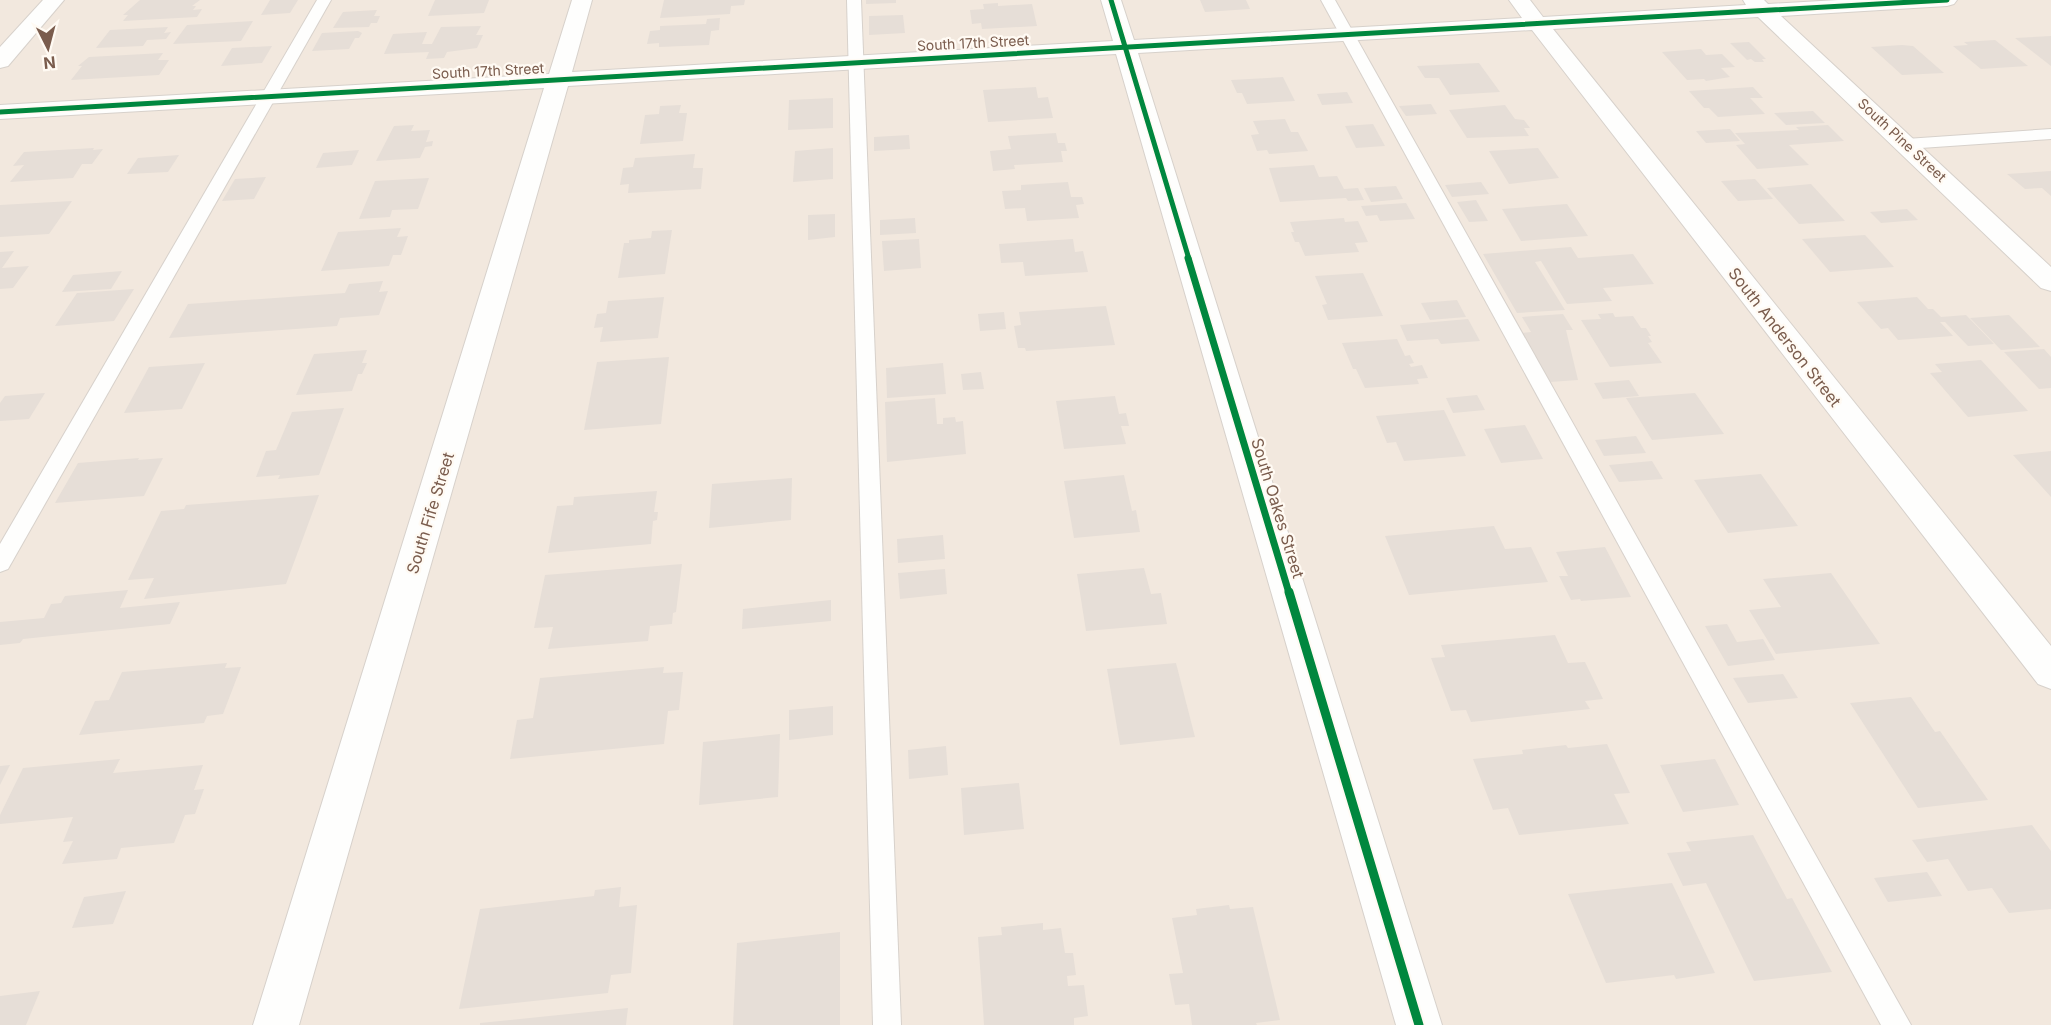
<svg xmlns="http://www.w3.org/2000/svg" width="2051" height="1025" viewBox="0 0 2051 1025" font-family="Inter,sans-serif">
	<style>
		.residential { fill: #f2e8de }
		.building { fill: #e6ded7 }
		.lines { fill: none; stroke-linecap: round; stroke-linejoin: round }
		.service-casing { stroke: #d7d1cb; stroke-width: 2 }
		.minor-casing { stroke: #d7d1cb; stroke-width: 2 }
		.service { fill: #fefefd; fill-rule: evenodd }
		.minor { fill: #fefefd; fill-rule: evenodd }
		.cycleway-far2-casing { stroke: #fffaf3; stroke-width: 8 }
		.cycleway-far1-casing { stroke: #fffaf3; stroke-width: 10 }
		.cycleway-casing { stroke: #fffaf3; stroke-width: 13 }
		.cycleway-far2 { stroke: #00873e; stroke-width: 5 }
		.cycleway-far1 { stroke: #00873e; stroke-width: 7 }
		.cycleway { stroke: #00873e; stroke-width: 9 }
		.labels { text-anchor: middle; stroke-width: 4.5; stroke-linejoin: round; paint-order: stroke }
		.far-street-label { font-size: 14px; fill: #7a5c4d; stroke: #fffaf3 }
		.street-label { font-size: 16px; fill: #7a5c4d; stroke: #fffaf3 }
	</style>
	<rect width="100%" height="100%" fill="#f9f5f0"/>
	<rect class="residential" x="0" y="0" width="2051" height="1025"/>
	<g class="building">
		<polygon points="140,0 200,0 192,6 196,6 193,10 202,9 197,17 123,21 128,15 123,15"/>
		<polygon points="270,0 298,0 290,13 261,15"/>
		<polygon points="435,0 489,0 484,13 428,16"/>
		<polygon points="664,0 745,0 744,5 731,6 730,14 660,18"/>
		<polygon points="866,0 896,0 896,3 866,4"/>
		<polygon points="1200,0 1246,0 1250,9 1205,12"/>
		<polygon points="998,3 998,6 1032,4 1037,26 982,29 981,23 972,24 970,10 984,9 983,4"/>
		<polygon points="377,10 374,16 380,16 377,23 371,23 369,27 333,28 343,12"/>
		<polygon points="903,15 905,33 869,35 869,16"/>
		<polygon points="720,18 719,30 711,31 709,45 659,47 659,43 647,44 650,31 660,30 660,26 706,24 707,19"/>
		<polygon points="253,21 241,41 173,44 187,25"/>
		<polygon points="481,26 476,35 483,35 477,48 447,52 444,58 426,59 429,52 384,54 393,34 427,32 422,44 432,44 441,27"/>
		<polygon points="168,27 164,33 171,32 166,39 147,40 143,46 96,48 110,30"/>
		<polygon points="358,31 362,33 359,38 355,38 349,49 312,51 322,33"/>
		<polygon points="2051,36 2051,66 2015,38"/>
		<polygon points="1995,40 2028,66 1981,69 1953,46 1968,45 1964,42"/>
		<polygon points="1749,42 1766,59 1762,59 1764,62 1755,62 1751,59 1747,60 1730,43"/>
		<polygon points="1902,45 1913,46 1944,73 1902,75 1871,47"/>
		<polygon points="272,46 262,63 221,66 232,48"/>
		<polygon points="1701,49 1706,55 1722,54 1735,67 1721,68 1730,77 1706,81 1704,79 1687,80 1662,52"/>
		<polygon points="163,53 158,60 169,60 159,75 71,80 82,66 78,66 89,57"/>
		<polygon points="1479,63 1500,92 1450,95 1439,78 1425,78 1417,66"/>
		<polygon points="1283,77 1295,101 1247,104 1242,93 1237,93 1231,80"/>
		<polygon points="1036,87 1038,98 1048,97 1053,118 988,122 983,90"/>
		<polygon points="1753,87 1763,98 1750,98 1765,114 1718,117 1709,108 1704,108 1689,91"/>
		<polygon points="1347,92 1353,103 1322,105 1317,94"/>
		<polygon points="833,98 833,128 788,130 789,100"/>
		<polygon points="1431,104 1437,114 1406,116 1399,106"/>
		<polygon points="681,105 679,113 687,113 683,141 640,144 645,115 659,114 660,106"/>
		<polygon points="1505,105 1515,119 1524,120 1530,128 1524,128 1529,136 1467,138 1449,110"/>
		<polygon points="1813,111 1825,123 1786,125 1774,113"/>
		<polygon points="1285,119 1291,132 1298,132 1308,151 1269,154 1267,150 1257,151 1251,135 1259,134 1253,121"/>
		<polygon points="1373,124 1385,146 1356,148 1345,126"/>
		<polygon points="414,125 411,131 430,130 426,142 433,141 432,146 425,147 420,158 376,161 394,126"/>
		<polygon points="1828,125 1844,141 1789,145 1809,165 1757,169 1736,145 1745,144 1735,133 1799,130 1796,127"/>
		<polygon points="1730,129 1740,141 1706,143 1696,131"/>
		<polygon points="1056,133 1058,143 1065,143 1067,151 1061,151 1063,162 1014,165 1015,169 993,171 990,151 1011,149 1008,136"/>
		<polygon points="909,135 910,149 874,151 874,137"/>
		<polygon points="94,148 93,150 103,149 92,164 82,164 73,178 10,182 24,165 13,166 24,152"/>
		<polygon points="833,148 833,179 793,182 795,151"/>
		<polygon points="1538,148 1559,178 1509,184 1489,151"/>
		<polygon points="359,150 352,165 316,168 323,153"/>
		<polygon points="695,154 693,168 703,168 701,189 628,193 629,184 620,185 623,168 633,167 635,158"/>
		<polygon points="179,155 168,172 127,174 138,158"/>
		<polygon points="1314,165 1319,177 1337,176 1344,189 1358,188 1364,200 1348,201 1346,198 1280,202 1269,168"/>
		<polygon points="2051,171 2051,196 2042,188 2025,189 2007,174"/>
		<polygon points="266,177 254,199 222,201 235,179"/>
		<polygon points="429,178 418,209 392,210 390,217 359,219 375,181"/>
		<polygon points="1755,179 1773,199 1738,201 1721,181"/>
		<polygon points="1068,182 1071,197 1082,197 1084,204 1076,205 1079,218 1027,221 1025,208 1005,209 1002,191 1021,190 1021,185"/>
		<polygon points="1481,182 1489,194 1452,197 1445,185"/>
		<polygon points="1811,184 1845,221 1799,224 1767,188"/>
		<polygon points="1396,186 1403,199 1371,202 1364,188"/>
		<polygon points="1476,200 1488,221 1469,222 1457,202"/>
		<polygon points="72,201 49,234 0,237 0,205"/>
		<polygon points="1406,203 1415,219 1380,221 1377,215 1366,216 1361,206"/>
		<polygon points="1567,204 1588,236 1521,241 1502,209"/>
		<polygon points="1907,209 1918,220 1881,223 1870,212"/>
		<polygon points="835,214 835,237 808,240 808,215"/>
		<polygon points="915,218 916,233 880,235 880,220"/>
		<polygon points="1344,218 1345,222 1358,221 1368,242 1355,243 1359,252 1305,256 1299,242 1295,242 1291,232 1294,232 1290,222"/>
		<polygon points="401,228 397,237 408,236 401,255 393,255 389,266 321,271 338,232"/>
		<polygon points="672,230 665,274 618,278 624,243 629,243 629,240 651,238 652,231"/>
		<polygon points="1865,235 1894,267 1830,272 1802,239"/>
		<polygon points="919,239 921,268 884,271 882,241"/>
		<polygon points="1073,239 1075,252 1083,251 1088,272 1025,276 1023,262 1001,263 999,244"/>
		<polygon points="1571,247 1578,258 1633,254 1654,284 1603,288 1612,301 1567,304 1541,261 1535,262 1565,310 1517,313 1483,254"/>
		<polygon points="14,251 2,268 29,266 13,288 0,289 0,252"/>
		<polygon points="122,271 111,289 62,292 73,275"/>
		<polygon points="1363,273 1383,316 1328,320 1322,305 1327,304 1315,276"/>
		<polygon points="383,281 379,292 388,291 379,315 340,318 337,326 169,338 188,304 345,293 349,284"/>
		<polygon points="134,289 114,321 55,326 77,293"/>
		<polygon points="664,297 658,338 600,342 603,327 594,328 597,314 606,313 608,301"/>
		<polygon points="1917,297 1928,309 1933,309 1941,317 1966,315 1994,344 1968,346 1945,322 1940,322 1953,336 1898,340 1888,328 1881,329 1857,302"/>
		<polygon points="1457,300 1466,317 1430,320 1421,303"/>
		<polygon points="1106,306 1115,345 1026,351 1025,348 1018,348 1014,326 1021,325 1019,312"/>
		<polygon points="1004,312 1006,329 980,331 978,314"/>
		<polygon points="1613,313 1615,317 1633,316 1641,328 1646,328 1651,336 1648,336 1652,342 1648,343 1662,363 1610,367 1581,320 1601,319 1598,314"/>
		<polygon points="1563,314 1573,330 1566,330 1578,380 1550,382 1522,333 1531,332 1522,317"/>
		<polygon points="2009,315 2040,347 2001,350 1970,318"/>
		<polygon points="1468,319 1480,341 1441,344 1438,339 1407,341 1400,325"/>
		<polygon points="1397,339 1405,356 1410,355 1414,363 1409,364 1411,367 1422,365 1428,378 1417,379 1419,384 1365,388 1356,369 1353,369 1342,343"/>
		<polygon points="2044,349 2051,357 2051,388 2039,389 2004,352"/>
		<polygon points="367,350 362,363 367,363 362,374 358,374 352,391 296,395 314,354"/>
		<polygon points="669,357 661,424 584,430 597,362"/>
		<polygon points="1981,360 2028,411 1968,417 1930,373 1942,372 1935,364"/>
		<polygon points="205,363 182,409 124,413 149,367"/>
		<polygon points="943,363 946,394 887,398 886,368"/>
		<polygon points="981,372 984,389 963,390 961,374"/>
		<polygon points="1629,380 1639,396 1603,399 1594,383"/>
		<polygon points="45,393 29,419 0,421 0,403 5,396"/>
		<polygon points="1695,393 1724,434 1652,440 1626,398"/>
		<polygon points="1477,395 1485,410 1453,413 1446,398"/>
		<polygon points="1115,396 1119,414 1126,413 1129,426 1121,426 1126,444 1064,449 1056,401"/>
		<polygon points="935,398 937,424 943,424 943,418 955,417 956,422 963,421 966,454 887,462 885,402"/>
		<polygon points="344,408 319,475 278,479 280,475 256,477 266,451 276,450 292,412"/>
		<polygon points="1444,410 1466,456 1404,461 1396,442 1387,443 1376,416"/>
		<polygon points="1525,425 1543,459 1501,463 1484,429"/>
		<polygon points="1636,436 1646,453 1604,456 1595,440"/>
		<polygon points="2051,451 2051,497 2013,455"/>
		<polygon points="139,458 138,460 163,458 144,496 55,503 78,463"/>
		<polygon points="1652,461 1663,479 1619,482 1609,465"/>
		<polygon points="1761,474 1798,526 1728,533 1694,480"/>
		<polygon points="1124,475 1132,511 1136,510 1140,532 1074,538 1064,481"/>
		<polygon points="792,478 791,520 709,528 712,484"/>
		<polygon points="657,491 654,512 658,512 657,520 653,521 651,544 548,553 557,506 573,505 574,497"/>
		<polygon points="319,495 286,584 144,599 154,578 128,580 161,511 184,509 186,505"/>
		<polygon points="1494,526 1505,549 1531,547 1548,582 1409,595 1385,536"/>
		<polygon points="943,535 945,559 898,563 897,539"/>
		<polygon points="1605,547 1631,597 1581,601 1580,599 1571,600 1559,576 1568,576 1556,552"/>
		<polygon points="682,564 676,612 673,613 672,624 650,626 648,641 548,649 553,627 534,628 545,575"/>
		<polygon points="1144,568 1151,594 1161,593 1167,624 1086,631 1077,574"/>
		<polygon points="945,569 947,594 900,599 898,573"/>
		<polygon points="1831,573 1880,644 1776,654 1749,610 1781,607 1763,579"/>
		<polygon points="128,590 120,608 180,602 170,624 23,639 20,643 0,645 0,622 44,618 51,604 61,603 65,596"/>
		<polygon points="831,600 831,621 742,629 743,609"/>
		<polygon points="1727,624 1737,642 1763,639 1775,660 1728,666 1705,626"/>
		<polygon points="1555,635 1568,663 1585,662 1603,699 1585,701 1590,709 1471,722 1466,710 1451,711 1431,658 1445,657 1441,645"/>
		<polygon points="227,663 225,668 241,667 223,714 207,716 204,723 79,735 95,701 109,700 122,672"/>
		<polygon points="1176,663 1195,737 1120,745 1107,669"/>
		<polygon points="664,667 663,673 683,672 679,710 668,711 664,744 510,759 517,720 533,718 540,678"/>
		<polygon points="1783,674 1798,698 1748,703 1733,678"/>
		<polygon points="1911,697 1935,732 1940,731 1988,800 1918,808 1850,703"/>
		<polygon points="833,706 833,735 789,740 789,710"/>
		<polygon points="780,734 778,797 699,805 703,742"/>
		<polygon points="1607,744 1630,793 1614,794 1629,824 1519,835 1508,808 1493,810 1473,759 1523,754 1522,750 1566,745 1568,748"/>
		<polygon points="946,746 948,775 909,779 908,750"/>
		<polygon points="120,759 113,773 203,765 194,790 204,789 195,814 185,815 174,843 121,848 117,859 62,864 73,841 63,842 73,817 0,824 0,815 23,768"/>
		<polygon points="1715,759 1739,805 1683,812 1660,765"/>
		<polygon points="10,765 0,785 0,766"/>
		<polygon points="1019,783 1024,829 964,835 961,788"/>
		<polygon points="2032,825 2051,851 2051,909 2009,913 1992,888 1968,891 1948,859 1927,862 1912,840"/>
		<polygon points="1753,835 1787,899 1792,898 1832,972 1754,981 1706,883 1683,886 1667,853 1691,851 1686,842"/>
		<polygon points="1927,872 1942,896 1888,902 1874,878"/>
		<polygon points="1672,883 1715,973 1676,979 1674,975 1606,983 1568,894"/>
		<polygon points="621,887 619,907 637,905 631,973 611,975 608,993 459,1009 480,909 594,896 595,890"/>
		<polygon points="126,891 113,924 72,928 84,897"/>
		<polygon points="1229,905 1230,909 1253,907 1280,1020 1256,1023 1257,1025 1192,1025 1189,1004 1175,1005 1169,974 1183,973 1172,918 1197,915 1196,909"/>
		<polygon points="1043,923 1043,930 1061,928 1065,953 1073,953 1076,975 1067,976 1068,986 1084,985 1088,1016 1074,1018 1074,1025 984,1025 978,937 1002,935 1001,927"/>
		<polygon points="840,932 840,1025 733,1025 737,943"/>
		<polygon points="40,991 26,1025 0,1025 0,996"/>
		<polygon points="628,1008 626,1025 480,1025 480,1023"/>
	</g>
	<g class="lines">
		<defs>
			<g id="service">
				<polygon points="317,0 331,0 8,569 0,572 0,544"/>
				<polygon points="847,0 861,0 901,1025 873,1025"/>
				<polygon points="1321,0 1335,0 1911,1025 1881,1025"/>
				<polygon points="2051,129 2051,139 1906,149 1898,144 1906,139"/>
			</g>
			<g id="minor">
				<polygon points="43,0 64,0 8,66 0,68 0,47"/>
				<polygon points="572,0 592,0 572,72 1113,41 1101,0 1121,0 1134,40 1522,18 1509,0 1530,0 1543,17 1746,5 1743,0 1764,0 1768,4 1838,0 1957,0 1954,4 1947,6 1781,16 2051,267 2051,291 2041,288 1758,17 1553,29 2051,646 2051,689 2038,684 1532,30 1138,53 1442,1025 1396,1025 1116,54 568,86 299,1025 253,1025 544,88 0,119 0,105 549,74"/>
			</g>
		</defs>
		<use href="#service" class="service-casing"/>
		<use href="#minor" class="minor-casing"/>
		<use href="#service" class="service"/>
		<use href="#minor" class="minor"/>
		<defs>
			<g id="cycleway-far2">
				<polyline points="1111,0 1189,259"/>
				<polyline points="0,112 1947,0"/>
			</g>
			<polyline id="cycleway-far1" points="1188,258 1289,593"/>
			<polyline id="cycleway" points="1289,592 1419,1025"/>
		</defs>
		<use href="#cycleway-far2" class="cycleway-far2-casing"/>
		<use href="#cycleway-far1" class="cycleway-far1-casing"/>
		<use href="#cycleway" class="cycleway-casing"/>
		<use href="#cycleway-far2" class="cycleway-far2"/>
		<use href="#cycleway-far1" class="cycleway-far1"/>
		<use href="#cycleway" class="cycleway"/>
	</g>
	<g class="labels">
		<g class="far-street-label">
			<text transform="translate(973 43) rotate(-3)" y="5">South 17th Street</text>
			<text transform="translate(488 71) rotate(-3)" y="5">South 17th Street</text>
			<text transform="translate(1902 140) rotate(43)" y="5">South Pine Street</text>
		</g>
		<g class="street-label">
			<text transform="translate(1785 337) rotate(52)" y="6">South Anderson Street</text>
			<text transform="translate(1278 508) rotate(73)" y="6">South Oakes Street</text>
			<text transform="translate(430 513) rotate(-73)" y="6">South Fife Street</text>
		</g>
	</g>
	<g transform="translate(48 48) rotate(174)" stroke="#fffaf3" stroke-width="4.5" paint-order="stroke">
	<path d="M0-4.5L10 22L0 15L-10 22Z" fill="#7a5c4d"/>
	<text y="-9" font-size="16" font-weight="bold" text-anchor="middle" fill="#7a5c4d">N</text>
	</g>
</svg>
